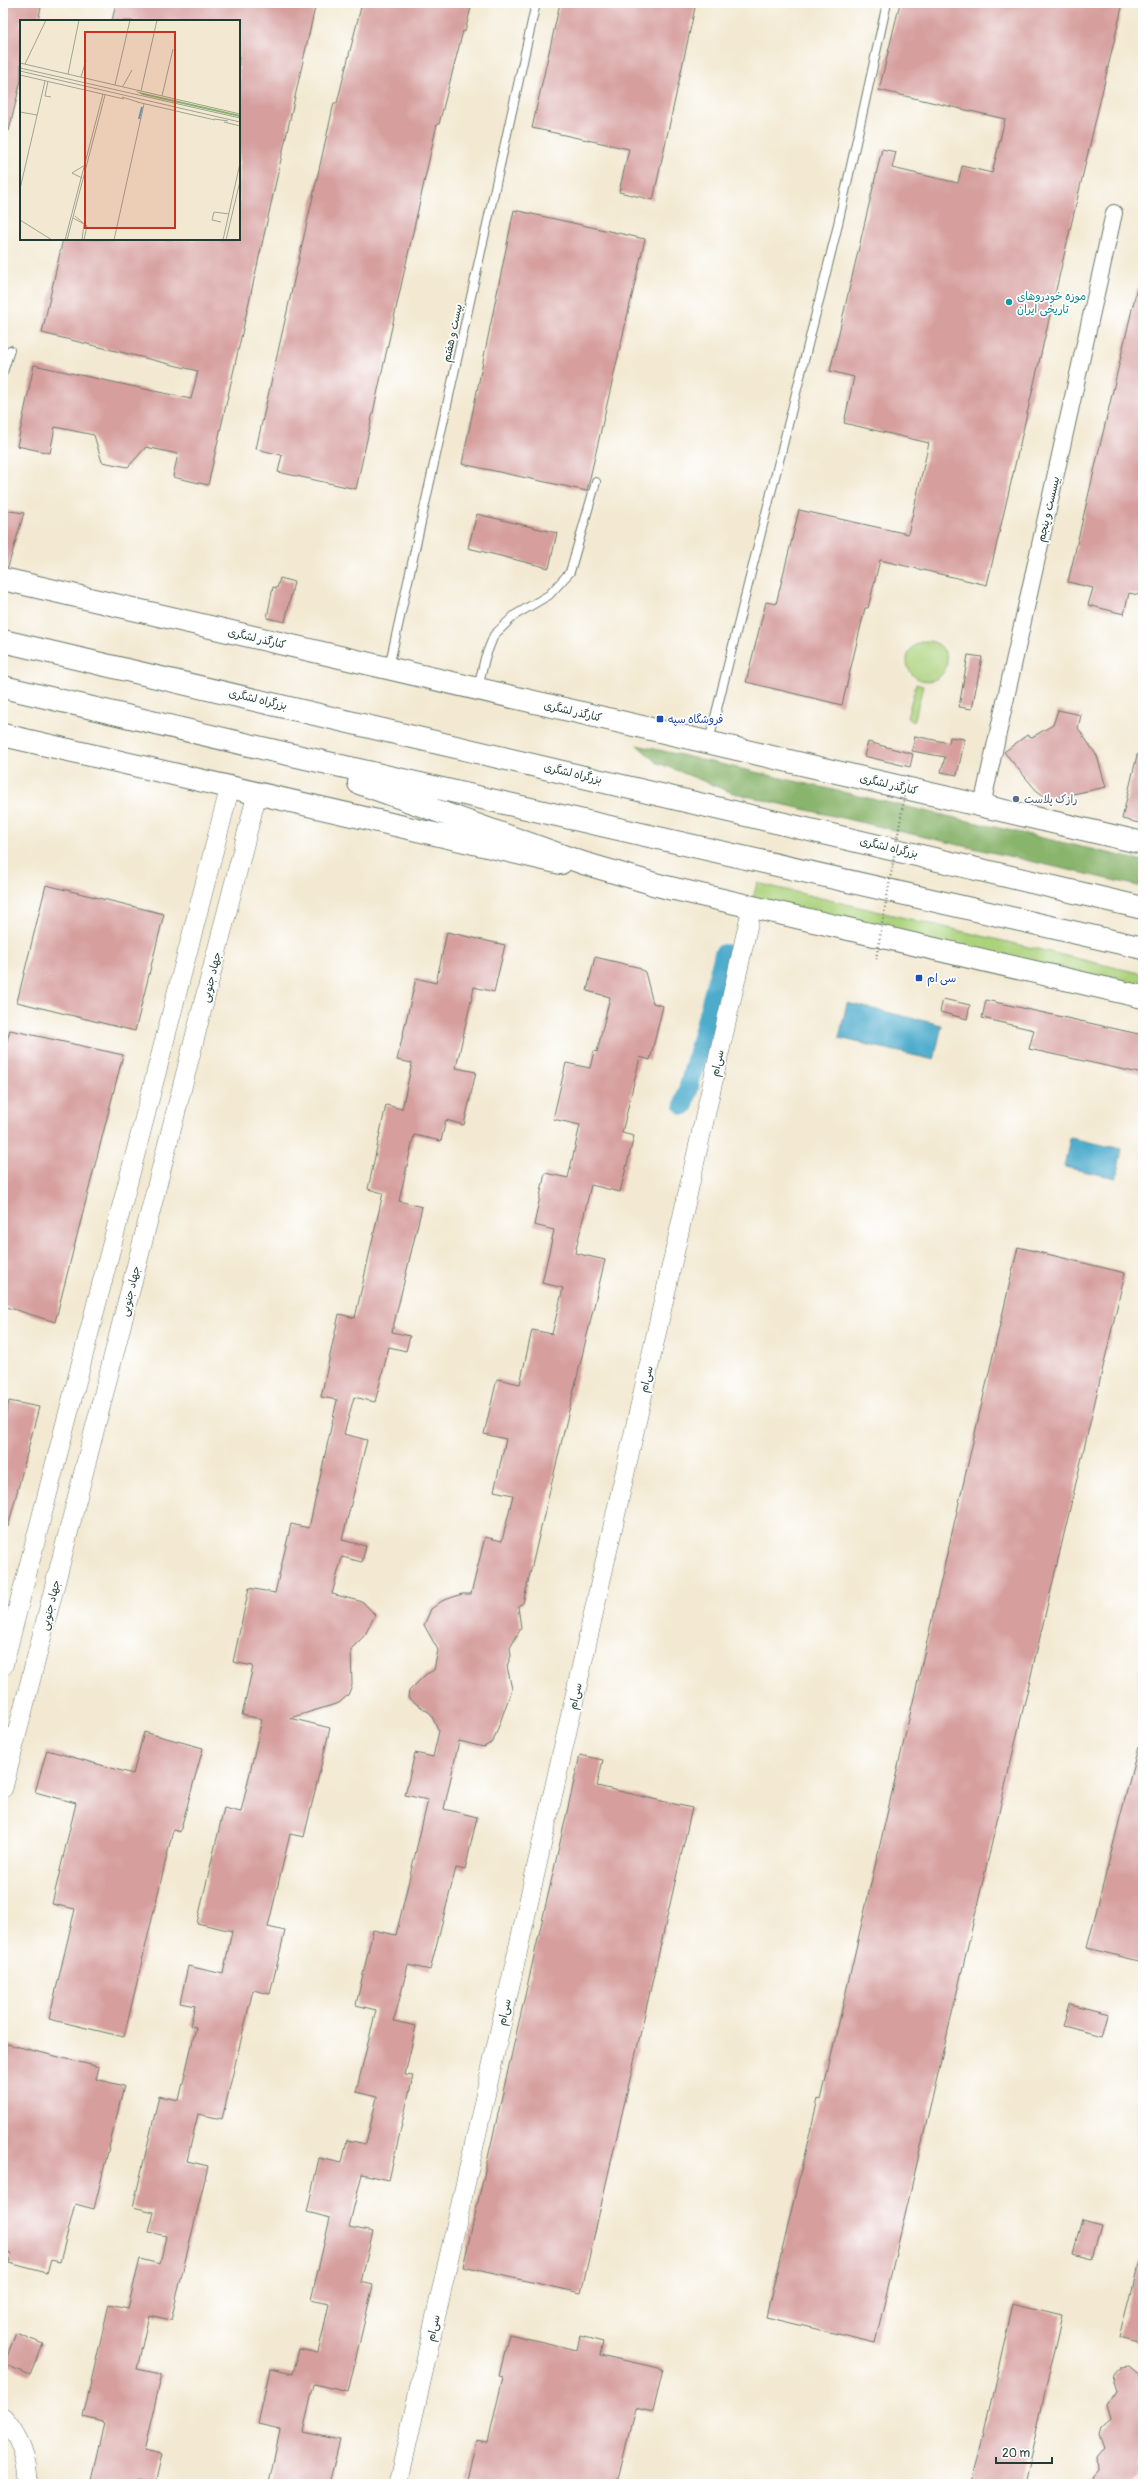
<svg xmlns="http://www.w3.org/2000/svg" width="1146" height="2487" viewBox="0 0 1146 2487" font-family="Pangolin,'Playpen Sans Arabic',sans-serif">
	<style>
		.green { fill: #acd27c; stroke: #668858 }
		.forest { fill: #89b46c; stroke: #547850 }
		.water { fill: #4eaccc; stroke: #367480 }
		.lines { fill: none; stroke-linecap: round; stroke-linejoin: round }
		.canal { stroke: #4eaccc; stroke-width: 20 }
		.building { fill: #d69f9e }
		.service-casing { stroke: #69796b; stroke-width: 10 }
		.minor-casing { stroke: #69796b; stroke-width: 18 }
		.tertiary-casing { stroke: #69796b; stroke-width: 20 }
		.primary-casing { stroke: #69796b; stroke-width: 24 }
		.trunk-casing { stroke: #69796b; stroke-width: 24 }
		.service { stroke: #fff; stroke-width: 8 }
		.minor { stroke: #fff; stroke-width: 16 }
		.tertiary { stroke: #fff; stroke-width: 19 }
		.primary { stroke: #fff; stroke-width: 22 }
		.trunk { stroke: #fff; stroke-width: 22 }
		.path-bridge { stroke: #69796b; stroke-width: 2.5; stroke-dasharray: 1 3; stroke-linecap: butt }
		.culture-dot { fill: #0f9aa8; stroke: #fff; stroke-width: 1.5 }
		.transit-dot { fill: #1a4fb4; stroke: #fff; stroke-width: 1.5 }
		.service-dot { fill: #5c6f8a; stroke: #fff; stroke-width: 1.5 }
		.labels { text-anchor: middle; stroke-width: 3.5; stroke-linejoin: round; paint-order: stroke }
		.culture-label { font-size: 11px; fill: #0d838f; stroke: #fff; text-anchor: start }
		.street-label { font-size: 11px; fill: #1f3d34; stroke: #fff }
		.transit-label { font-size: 11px; fill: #164399; stroke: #fff; text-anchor: start }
		.service-label { font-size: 11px; fill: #4e5e75; stroke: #fff; text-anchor: start }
		.inset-river { fill: none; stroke: #4eaccc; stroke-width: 2 }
		.inset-road { fill: none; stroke: #9ea493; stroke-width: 1 }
		.view { fill: #c8321e; fill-opacity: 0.15; stroke: #c8321e; stroke-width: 2 }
		.inset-edge { fill: none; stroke: #1f3d34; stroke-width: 2 }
	</style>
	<rect width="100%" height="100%" fill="#fff"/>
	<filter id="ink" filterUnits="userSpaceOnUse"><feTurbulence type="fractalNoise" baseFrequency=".025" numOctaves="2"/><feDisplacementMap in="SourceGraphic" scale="8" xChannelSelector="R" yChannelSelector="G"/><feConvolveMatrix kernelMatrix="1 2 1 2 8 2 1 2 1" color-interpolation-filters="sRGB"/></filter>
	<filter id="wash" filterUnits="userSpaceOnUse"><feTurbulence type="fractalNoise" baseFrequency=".012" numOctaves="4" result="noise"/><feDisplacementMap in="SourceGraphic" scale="16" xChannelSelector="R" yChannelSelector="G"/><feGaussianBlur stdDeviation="0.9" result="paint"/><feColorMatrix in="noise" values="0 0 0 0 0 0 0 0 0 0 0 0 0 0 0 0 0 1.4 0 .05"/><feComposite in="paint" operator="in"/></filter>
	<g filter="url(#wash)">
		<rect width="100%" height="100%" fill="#f3e9d2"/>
		<g class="green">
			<circle cx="927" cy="661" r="20"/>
			<polygon points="916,684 923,686 914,722 907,718"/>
			<polygon points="757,883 1143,974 1143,991 752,901"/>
		</g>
		<polygon class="forest" points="637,745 1143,861 1143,887 733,793 656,762"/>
		<g class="water">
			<polygon points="847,1003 942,1025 934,1060 839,1038"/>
			<polygon points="1070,1138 1122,1149 1116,1178 1064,1167"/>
		</g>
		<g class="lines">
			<polyline class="canal" points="684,1105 724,954"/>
		</g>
		<g id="blocks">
			<g class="building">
				<polygon points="3,3 42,3 38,21 21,21 21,80 9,131 3,130"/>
				<polygon points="116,3 316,3 208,485 173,477 178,454 146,447 128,467 102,462 94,435 55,427 50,453 17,446 34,365 191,399 198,371 42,333 63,239 239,239 239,21 112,21"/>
				<polygon points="362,3 472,3 465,32 463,31 439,124 437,124 356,489 278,472 282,455 256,449 334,103 337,103"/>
				<polygon points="560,3 696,3 653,200 619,192 629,149 532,128"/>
				<polygon points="900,3 1123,3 987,585 880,560 868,608 865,608 842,705 746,682 766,602 776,604 799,510 908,534 929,443 844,423 854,377 830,371 882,149 896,152 892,168 958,183 962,166 992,173 1005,119 879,90"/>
				<polygon points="514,210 645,239 587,491 462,464"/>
				<polygon points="1137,288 1143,289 1143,596 1129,593 1124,614 1088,605 1093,588 1068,582"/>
				<polygon points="3,510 24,513 8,567 3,567"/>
				<polygon points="477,514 557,533 549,568 468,548"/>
				<polygon points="280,578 294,582 285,622 267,618 273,587 277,588"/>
				<polygon points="968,655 982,657 972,709 959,707"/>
				<polygon points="1058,710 1081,715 1078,728 1097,756 1106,787 1059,797 1044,796 1036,790 1004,752 1027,735 1032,737 1053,725"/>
				<polygon points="915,736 949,743 950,737 965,739 957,775 941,772 945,757 912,751"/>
				<polygon points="868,742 913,754 910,767 864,756"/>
				<polygon points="1137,755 1143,755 1143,824 1122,819"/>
				<polygon points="46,885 164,914 135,1031 17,1002"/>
				<polygon points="447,932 505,945 494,992 474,987 456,1068 476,1072 464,1125 446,1120 441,1141 414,1135 399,1201 422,1207 392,1332 410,1336 406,1351 389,1347 375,1402 354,1397 344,1434 367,1440 342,1540 366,1546 362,1562 342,1557 332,1594 363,1602 375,1615 365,1635 351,1649 352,1685 348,1695 339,1703 290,1718 330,1728 304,1837 290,1834 268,1927 285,1931 270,1994 253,1990 222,2119 198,2114 187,2161 208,2166 171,2320 149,2315 137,2369 162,2374 144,2450 162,2454 155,2484 136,2481 135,2484 90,2484 104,2422 83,2417 109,2304 128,2308 140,2259 160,2264 166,2236 149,2232 154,2212 133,2207 159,2096 179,2100 196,2027 190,2026 195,2006 180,2003 188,1966 223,1974 232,1931 197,1923 224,1808 241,1812 262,1719 242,1715 253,1666 233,1662 249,1588 275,1593 291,1524 309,1528 337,1400 321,1397 339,1314 355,1318 383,1193 368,1189 386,1105 402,1109 412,1063 397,1060 416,978 436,983"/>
				<polygon points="595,957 637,967 645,972 653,1003 663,1006 650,1060 640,1057 622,1133 634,1136 620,1192 591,1185 575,1253 605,1260 523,1603 518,1606 521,1628 510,1648 511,1656 507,1666 512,1689 493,1742 484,1747 459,1741 444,1809 477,1817 465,1870 456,1868 430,1970 408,1965 394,2021 416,2026 405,2075 413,2076 389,2180 362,2174 349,2227 373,2232 361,2282 373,2285 348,2392 314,2384 303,2432 340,2440 329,2484 269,2484 280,2429 258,2424 270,2369 293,2374 299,2349 318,2353 329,2304 311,2300 330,2218 307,2212 319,2158 342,2163 347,2140 366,2144 377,2097 356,2092 376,2010 356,2005 373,1930 396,1935 428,1800 405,1795 415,1753 433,1757 439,1731 430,1713 408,1698 409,1691 425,1675 434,1670 438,1650 424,1625 431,1609 442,1601 462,1594 471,1594 485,1537 502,1541 513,1495 494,1491 506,1439 484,1434 497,1379 520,1384 532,1330 552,1334 563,1288 542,1283 554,1230 534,1225 545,1173 568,1178 580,1125 553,1119 566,1063 590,1068 594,1051 597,1052 610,997 587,991"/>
				<polygon points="943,999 970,1005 967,1019 940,1012"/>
				<polygon points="986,1000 1143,1035 1143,1074 1029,1049 1034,1030 982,1018"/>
				<polygon points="10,1030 123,1055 55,1322 3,1306 3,1055"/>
				<polygon points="1018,1247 1125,1273 875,2343 766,2317 818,2099 821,2100"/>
				<polygon points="9,1401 39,1407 8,1527 3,1526 3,1427"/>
				<polygon points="144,1732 203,1748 180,1832 173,1830 124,2037 49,2019 75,1909 52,1904 76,1803 35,1792 47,1750 133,1774"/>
				<polygon points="1138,1747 1143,1747 1143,1962 1087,1948"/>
				<polygon points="580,1755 603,1760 597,1786 692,1808 581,2293 463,2267"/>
				<polygon points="1070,2004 1109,2014 1103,2036 1063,2026"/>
				<polygon points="3,2043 99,2067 96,2079 124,2086 94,2209 75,2204 60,2262 51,2260 47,2273 9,2263 11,2254 3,2252"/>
				<polygon points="1082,2219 1102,2224 1093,2258 1073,2253"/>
				<polygon points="1138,2263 1143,2264 1143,2343 1119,2337"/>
				<polygon points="1013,2303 1063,2315 1024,2484 972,2484"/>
				<polygon points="16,2333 43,2344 30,2375 4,2364"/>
				<polygon points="509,2334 577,2350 580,2336 603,2342 600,2355 663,2369 653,2412 635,2408 617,2484 466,2484 476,2440 488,2442 503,2377 499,2376"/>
				<polygon points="1130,2366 1143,2377 1143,2475 1135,2484 1088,2484 1099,2471 1098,2457 1106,2447 1101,2434 1103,2427 1112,2419 1108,2405 1117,2391 1114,2381 1115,2373 1120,2367"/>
			</g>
		</g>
	</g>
	<g filter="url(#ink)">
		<use href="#blocks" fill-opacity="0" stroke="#69796b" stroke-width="1"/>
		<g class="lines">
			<defs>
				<g id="service">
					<polyline points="3,372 10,350"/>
					<polyline points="389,667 536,3"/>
					<polyline points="478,688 485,658 494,635 515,615 549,595 570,572 596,482"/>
					<polyline points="709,741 836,233 887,3"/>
				</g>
				<polyline id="minor" points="982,805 1114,213"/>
				<g id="tertiary">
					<polyline points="3,1666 230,787"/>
					<polyline points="3,1788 257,794"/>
					<path d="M3,2418C20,2437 28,2458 28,2484"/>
					<polyline points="398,2484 752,907"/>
				</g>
				<g id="primary">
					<polyline points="3,579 1143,843"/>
					<polyline points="3,735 561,863"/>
					<polyline points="653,884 1143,997"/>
				</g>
				<g id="trunk">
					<polyline points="3,641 1143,908"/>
					<polyline points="3,687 266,749 1143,948"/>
					<polyline points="359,783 583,863 672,889"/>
				</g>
			</defs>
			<use href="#service" class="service-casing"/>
			<use href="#minor" class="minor-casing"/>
			<use href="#tertiary" class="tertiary-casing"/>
			<use href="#primary" class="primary-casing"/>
			<use href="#trunk" class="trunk-casing"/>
			<use href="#service" class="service"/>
			<use href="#minor" class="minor"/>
			<use href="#tertiary" class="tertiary"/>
			<use href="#primary" class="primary"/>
			<use href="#trunk" class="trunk"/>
			<polyline class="path-bridge" points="876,959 908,777"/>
		</g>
	</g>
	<circle class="culture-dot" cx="1009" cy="302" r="4"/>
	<g class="transit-dot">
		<rect x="656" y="715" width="8" height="8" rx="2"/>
		<rect x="915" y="974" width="8" height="8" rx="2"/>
	</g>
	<circle class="service-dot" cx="1016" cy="799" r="4"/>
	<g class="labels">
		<g class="culture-label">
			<text x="1017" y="300">موزه خودروهای<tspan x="1017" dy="13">تاریخی ایران</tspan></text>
		</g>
		<g class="street-label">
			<text transform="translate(452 333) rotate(-78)" y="4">بیست و هفتم</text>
			<text transform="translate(1048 509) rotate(-77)" y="4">بیسست و پنجم</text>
			<text transform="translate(257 638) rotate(13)" y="4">کنارگذر لشگری</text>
			<text transform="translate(258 699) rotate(13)" y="4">بزرگراه لشگری</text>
			<text transform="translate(573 711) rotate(13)" y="4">کنارگذر لشگری</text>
			<text transform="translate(573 773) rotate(13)" y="4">بزرگراه لشگری</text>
			<text transform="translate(889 784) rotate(13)" y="4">کنارگذر لشگری</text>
			<text transform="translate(889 847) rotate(13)" y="4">بزرگراه لشگری</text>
			<text transform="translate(211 977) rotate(-76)" y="4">جهاد جنوبی</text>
			<text transform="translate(717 1063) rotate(-77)" y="4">سی‌ام</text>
			<text transform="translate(130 1291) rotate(-76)" y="4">جهاد جنوبی</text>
			<text transform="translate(646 1379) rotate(-77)" y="4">سی‌ام</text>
			<text transform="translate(50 1605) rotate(-76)" y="4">جهاد جنوبی</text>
			<text transform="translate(575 1696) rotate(-77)" y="4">سی‌ام</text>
			<text transform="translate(504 2012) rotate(-77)" y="4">سی‌ام</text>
			<text transform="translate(433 2328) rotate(-77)" y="4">سی‌ام</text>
		</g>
		<g class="transit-label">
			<text x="668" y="723">فروشگاه سپه</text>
			<text x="927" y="982">سی ام</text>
		</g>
		<g class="service-label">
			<text x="1024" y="803">رازک پلاست</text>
		</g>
	</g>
	<g transform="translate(20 20)">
		<rect width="220" height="220" fill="#f3e9d2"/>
		<path d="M115,71L220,95V97L123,75Z" fill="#89b46c"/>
		<path class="inset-river" d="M119,99L122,87"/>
		<path class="inset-road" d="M0,43L220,94M5,44L26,0M0,48L220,98M0,51L220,102M48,54L59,0M0,55L104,79M61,57L66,40M28,61L25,76L31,77M95,65L110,0M103,66L112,50M121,71L137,0M142,76L153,29M102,77L118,82M117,82L195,100M0,92L17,95M194,99L208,101M204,102L220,106M62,158L52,153L65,145M0,169L25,61M55,196L67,206L64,220M53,198L64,204L62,220M0,200L32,220M201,202L192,200L194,192L209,194M45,220L83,74M47,220L85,75M94,220L124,84M203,220L220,143M206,220L220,161"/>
		<path class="view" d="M65,12H155V208H65Z"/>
		<rect width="220" height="220" class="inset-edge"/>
	</g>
	<rect width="1146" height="2487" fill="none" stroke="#fff" stroke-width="16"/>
	<path d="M996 2457v6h56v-6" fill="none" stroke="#1f3d34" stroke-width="2"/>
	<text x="1002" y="2457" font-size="12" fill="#1f3d34" stroke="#ffffff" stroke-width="3" paint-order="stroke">20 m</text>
</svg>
